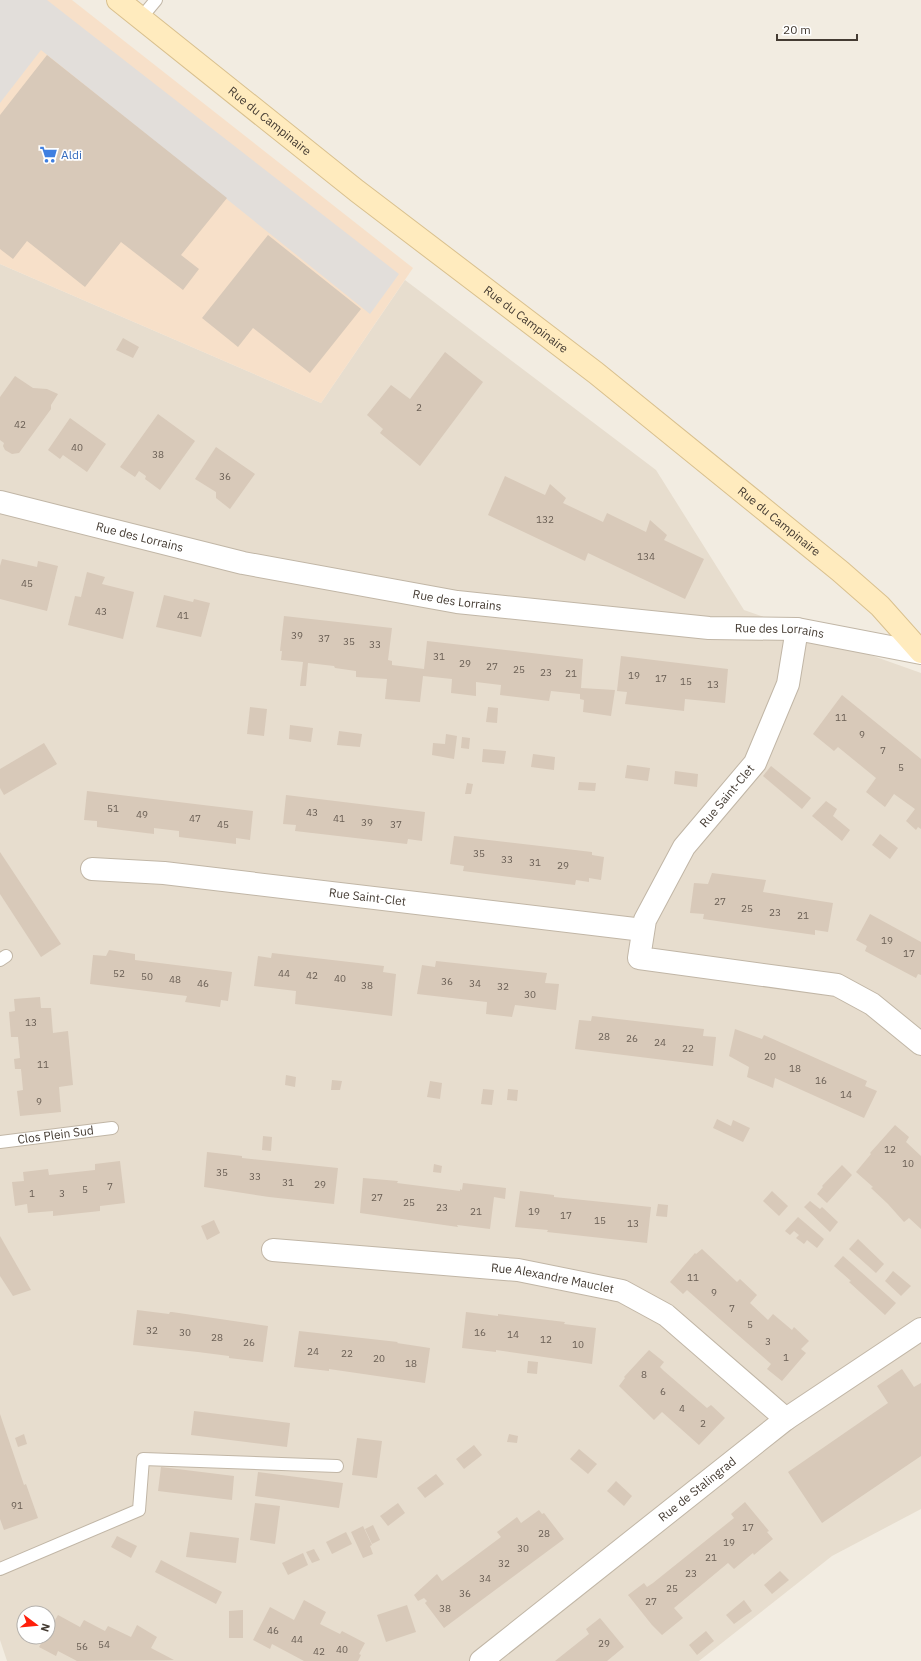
<svg xmlns="http://www.w3.org/2000/svg" width="921" height="1661" viewBox="0 0 921 1661" font-family="'IBM Plex Sans',sans-serif">
	<style>
		.residential { fill: #e7ddce; fill-rule: evenodd }
		.commercial { fill: #f7e0c9 }
		.parking { fill: #e2deda }
		.building { fill: #d8c9b9 }
		.lines { fill: none; stroke-linecap: round; stroke-linejoin: round }
		.lane-casing { stroke: #c1b6a6; stroke-width: 14 }
		.street-casing { stroke: #c1b6a6; stroke-width: 24 }
		.secondary-casing { stroke: #d9c08e; stroke-width: 24 }
		.lane { stroke: #fff; stroke-width: 12 }
		.street { stroke: #fff; stroke-width: 22 }
		.secondary { stroke: #ffebbe; stroke-width: 22 }
		.labels { text-anchor: middle; stroke-width: 3.5; stroke-linejoin: round; paint-order: stroke }
		.number-label { font-size: 10px; fill: #695e54 }
		.street-label { font-size: 12px; fill: #443b32; stroke: #fff }
		.shop-label { font-size: 12px; fill: #366cbe; stroke: #fff; text-anchor: start }
	</style>
	<rect width="100%" height="100%" fill="#f2ece1"/>
	<path class="residential" d="M0,264L321,403L405,280L656,470L744,610L921,673V1509L832,1556L699,1661H7L0,1640ZM24,1613H48V1637H24Z"/>
	<polygon class="commercial" points="0,0 72,0 413,268 321,403 0,264"/>
	<polygon class="parking" points="0,0 47,0 399,274 370,314 41,50 0,103"/>
	<g class="building">
		<polygon points="47,55 227,198 181,255 199,269 183,290 121,242 85,287 27,241 13,259 0,249 0,115"/>
		<polygon points="268,235 361,309 310,373 253,328 238,347 202,318"/>
		<polygon points="123,338 139,347 133,358 116,350"/>
		<polygon points="445,352 483,382 420,466 380,433 383,429 367,415 391,385 410,399"/>
		<polygon points="15,376 33,388 47,389 58,394 51,405 51,409 19,453 12,454 5,450 3,446 4,443 0,440 0,397"/>
		<polygon points="158,414 195,441 160,490 145,479 146,476 139,471 135,477 120,467"/>
		<polygon points="70,418 106,444 87,472 63,455 60,459 48,450"/>
		<polygon points="216,447 255,474 230,509 216,498 216,492 195,479"/>
		<polygon points="505,476 545,495 550,484 566,498 563,503 603,522 607,513 646,532 650,520 667,535 664,540 704,559 685,599 588,553 585,561 488,515"/>
		<polygon points="2,559 37,567 38,561 58,566 47,611 0,599 0,566"/>
		<polygon points="87,572 105,577 102,584 134,592 123,639 68,625 75,596 81,597"/>
		<polygon points="164,595 193,602 194,599 210,603 201,637 156,627"/>
		<polygon points="284,616 392,628 388,660 392,661 392,665 424,669 427,641 583,659 581,688 615,690 611,716 583,712 584,700 580,699 580,694 551,691 549,701 525,698 500,695 501,685 476,682 476,696 451,693 452,679 423,676 420,702 385,699 387,679 356,677 356,671 335,668 334,666 308,663 306,686 300,686 303,662 281,660 282,651 280,651"/>
		<polygon points="621,656 728,669 725,703 685,699 684,711 625,704 627,692 617,691"/>
		<polygon points="842,695 921,759 921,829 918,827 916,830 906,821 915,809 894,794 885,807 866,792 876,778 838,747 834,751 813,734"/>
		<polygon points="250,707 267,709 264,736 247,734"/>
		<polygon points="488,707 498,708 497,723 486,722"/>
		<polygon points="290,725 313,728 311,742 289,739"/>
		<polygon points="339,731 362,734 360,747 337,745"/>
		<polygon points="446,734 457,736 454,759 432,755 433,743 445,744"/>
		<polygon points="462,737 470,738 469,749 461,748"/>
		<polygon points="44,743 57,764 4,795 0,788 0,769"/>
		<polygon points="483,749 506,751 504,764 482,762"/>
		<polygon points="533,754 555,757 554,770 531,767"/>
		<polygon points="627,765 650,768 648,781 625,778"/>
		<polygon points="771,766 811,798 802,809 763,776"/>
		<polygon points="675,771 698,774 697,787 674,784"/>
		<polygon points="579,782 596,783 595,791 578,790"/>
		<polygon points="467,783 473,784 471,794 465,794"/>
		<polygon points="87,791 253,811 250,840 236,838 236,844 179,837 179,831 154,828 154,834 97,827 97,821 84,820"/>
		<polygon points="286,795 425,812 422,841 408,839 407,844 295,831 296,825 283,824"/>
		<polygon points="826,801 837,809 833,816 850,830 842,841 812,816"/>
		<polygon points="880,834 898,848 890,859 872,845"/>
		<polygon points="454,836 592,852 592,855 604,857 601,880 589,878 589,882 576,880 575,885 463,871 464,866 450,864"/>
		<polygon points="0,852 61,944 41,957 0,894"/>
		<polygon points="712,873 766,880 763,892 833,903 828,932 815,930 815,935 703,919 704,914 690,913 694,883 708,884"/>
		<polygon points="870,914 921,942 921,975 918,974 916,978 865,951 867,946 856,940"/>
		<polygon points="109,950 135,954 135,960 232,972 228,1001 221,1000 220,1007 185,1002 187,996 90,984 93,955 106,956"/>
		<polygon points="272,953 384,966 383,972 396,974 392,1016 295,1004 296,991 254,986 258,956 271,958"/>
		<polygon points="436,961 547,973 545,983 559,984 556,1010 515,1005 512,1017 486,1014 487,1002 417,994 422,965 435,967"/>
		<polygon points="40,997 41,1008 51,1008 53,1033 68,1031 73,1085 59,1087 61,1112 20,1116 17,1091 23,1090 21,1069 15,1069 14,1059 20,1058 18,1037 11,1037 9,1012 15,1011 14,999"/>
		<polygon points="592,1016 704,1029 703,1036 716,1037 713,1066 575,1049 579,1020 591,1021"/>
		<polygon points="735,1029 762,1039 764,1035 867,1081 865,1086 877,1091 864,1118 775,1078 773,1088 747,1077 749,1067 729,1056"/>
		<polygon points="286,1075 296,1077 295,1087 285,1085"/>
		<polygon points="332,1080 342,1081 340,1090 331,1090"/>
		<polygon points="430,1081 442,1083 440,1099 427,1097"/>
		<polygon points="483,1089 494,1090 492,1105 481,1104"/>
		<polygon points="508,1089 518,1090 517,1101 507,1100"/>
		<polygon points="717,1119 731,1126 733,1120 750,1128 743,1142 713,1128"/>
		<polygon points="895,1125 909,1137 906,1142 921,1156 921,1229 909,1218 904,1222 888,1204 871,1188 873,1187 856,1172 871,1154 870,1153"/>
		<polygon points="263,1136 272,1137 271,1151 262,1150"/>
		<polygon points="207,1152 242,1156 242,1158 338,1168 334,1204 269,1197 204,1187"/>
		<polygon points="120,1161 125,1203 100,1206 100,1211 53,1216 53,1211 28,1213 27,1204 15,1206 12,1182 24,1181 23,1172 48,1169 49,1175 95,1170 95,1164"/>
		<polygon points="434,1164 442,1166 441,1173 433,1172"/>
		<polygon points="842,1165 852,1175 827,1203 817,1194 823,1187 822,1186"/>
		<polygon points="363,1178 398,1181 397,1183 460,1191 460,1189 462,1190 463,1183 506,1188 505,1199 494,1197 490,1229 457,1225 458,1227 360,1213"/>
		<polygon points="520,1191 554,1195 554,1197 651,1207 647,1243 547,1232 548,1230 515,1227"/>
		<polygon points="772,1191 788,1206 779,1216 763,1201"/>
		<polygon points="810,1201 820,1209 822,1207 838,1222 830,1232 804,1207"/>
		<polygon points="658,1204 668,1205 667,1217 656,1216"/>
		<polygon points="798,1217 824,1239 817,1248 807,1240 804,1244 796,1238 799,1235 794,1231 790,1235 785,1231"/>
		<polygon points="214,1220 220,1233 207,1240 201,1226"/>
		<polygon points="0,1236 31,1290 13,1296 0,1276"/>
		<polygon points="858,1239 884,1264 876,1273 849,1249"/>
		<polygon points="702,1249 737,1282 740,1279 757,1295 750,1303 768,1320 773,1314 792,1330 794,1327 809,1341 801,1349 806,1353 782,1381 767,1369 771,1364 730,1328 687,1290 683,1294 670,1282 695,1253 696,1254"/>
		<polygon points="843,1256 896,1303 885,1315 849,1282 851,1281 834,1266"/>
		<polygon points="893,1271 911,1286 901,1296 885,1281"/>
		<polygon points="137,1310 169,1314 170,1312 172,1312 268,1326 263,1362 229,1358 229,1356 198,1352 133,1345"/>
		<polygon points="466,1312 498,1316 498,1314 565,1322 564,1324 596,1328 592,1364 496,1350 496,1352 462,1348"/>
		<polygon points="299,1331 398,1342 397,1343 430,1348 425,1383 329,1369 329,1371 294,1367"/>
		<polygon points="649,1350 664,1362 660,1367 664,1371 707,1408 711,1405 725,1418 699,1445 662,1412 654,1420 619,1386 625,1378 624,1377"/>
		<polygon points="528,1361 538,1362 537,1374 527,1373"/>
		<polygon points="902,1369 914,1387 921,1383 921,1456 822,1523 788,1472 888,1403 877,1386"/>
		<polygon points="194,1411 290,1423 287,1447 191,1435"/>
		<polygon points="0,1414 24,1485 26,1484 38,1518 4,1530 0,1519"/>
		<polygon points="24,1434 27,1444 18,1447 15,1438"/>
		<polygon points="509,1434 518,1436 517,1443 507,1442"/>
		<polygon points="357,1438 382,1441 377,1478 352,1475"/>
		<polygon points="474,1445 482,1455 464,1469 456,1459"/>
		<polygon points="579,1449 597,1464 588,1474 570,1459"/>
		<polygon points="161,1467 234,1476 232,1500 158,1491"/>
		<polygon points="258,1472 343,1483 339,1508 255,1496"/>
		<polygon points="436,1474 444,1484 425,1498 417,1488"/>
		<polygon points="616,1481 632,1496 624,1506 607,1491"/>
		<polygon points="745,1502 769,1531 767,1532 773,1539 754,1555 753,1553 734,1569 728,1563 674,1608 683,1618 662,1635 652,1625 628,1595 644,1583 647,1587 653,1583 734,1518 731,1514"/>
		<polygon points="255,1503 280,1506 275,1544 250,1540"/>
		<polygon points="398,1503 405,1513 388,1526 380,1516"/>
		<polygon points="539,1510 542,1514 544,1513 564,1539 444,1628 425,1603 427,1601 424,1598 418,1601 414,1595 437,1574 442,1581 501,1537 497,1532 517,1517 521,1523"/>
		<polygon points="373,1525 380,1540 372,1544 365,1529"/>
		<polygon points="363,1526 372,1545 370,1546 373,1554 363,1558 351,1532"/>
		<polygon points="190,1532 239,1538 236,1563 186,1557"/>
		<polygon points="346,1532 352,1544 332,1554 326,1542"/>
		<polygon points="117,1536 137,1546 131,1558 111,1547"/>
		<polygon points="314,1549 320,1560 312,1563 306,1552"/>
		<polygon points="303,1553 308,1565 288,1575 282,1563"/>
		<polygon points="161,1560 222,1592 216,1604 155,1572"/>
		<polygon points="780,1571 789,1580 772,1594 764,1585"/>
		<polygon points="304,1600 326,1612 320,1624 340,1634 342,1631 365,1643 359,1654 361,1655 358,1661 304,1661 272,1644 270,1649 253,1640 270,1607 294,1620"/>
		<polygon points="744,1600 752,1611 734,1624 726,1615"/>
		<polygon points="407,1605 416,1632 386,1642 377,1615"/>
		<polygon points="243,1610 243,1638 229,1638 229,1611"/>
		<polygon points="58,1615 80,1627 84,1620 105,1631 108,1626 131,1637 137,1625 157,1637 151,1648 174,1660 77,1661 58,1651 56,1656 39,1647 45,1637 48,1637 48,1632"/>
		<polygon points="600,1618 624,1647 607,1661 555,1661 589,1634 586,1629"/>
		<polygon points="706,1631 714,1641 697,1655 689,1645"/>
	</g>
	<g class="lines">
		<defs>
			<g id="lane">
				<polyline points="141,18 156,0"/>
				<polyline points="0,960 6,956"/>
				<path id="s1" d="M0,1142L112,1128"/>
				<polyline points="0,1569 139,1510 143,1459 337,1466"/>
			</g>
			<g id="street">
				<path id="s2" d="M0,502L243,563L457,602L709,628L797,629L921,653"/>
				<polyline points="797,629 788,684 755,763 684,847 645,920 639,958 837,985 872,1004 921,1044"/>
				<path id="s3" d="M92,869L164,873L643,930"/>
				<path id="s4" d="M273,1250L518,1270L622,1291L666,1315L786,1419"/>
				<path id="s5" d="M481,1661L786,1419L921,1329"/>
			</g>
			<g id="secondary">
				<path id="s6" d="M118,0L357,191L596,373L840,571L880,606L921,652"/>
			</g>
		</defs>
		<use href="#lane" class="lane-casing"/>
		<use href="#street" class="street-casing"/>
		<use href="#secondary" class="secondary-casing"/>
		<use href="#lane" class="lane"/>
		<use href="#street" class="street"/>
		<use href="#secondary" class="secondary"/>
	</g>
	<defs>
		<symbol id="supermarket-bare" viewBox="-9 -9 18 18"><path d="M-6-5.5h2.5l.6 2H6L4.5 2H-2.5L-4.4-4H-6ZM-1.5 3.2a1.3 1.3 0 1 0 .1 0ZM3 3.2a1.3 1.3 0 1 0 .1 0Z" fill="#3f7fe0" stroke="#fff" stroke-width="2.5" paint-order="stroke"/></symbol>
	</defs>
	<g fill-rule="evenodd">
		<use href="#supermarket-bare" x="36" y="142" width="25" height="25"/>
	</g>
	<g class="labels">
		<g class="number-label">
			<text x="419" y="411">2</text>
			<text x="20" y="428">42</text>
			<text x="77" y="451">40</text>
			<text x="158" y="458">38</text>
			<text x="225" y="480">36</text>
			<text x="545" y="523">132</text>
			<text x="646" y="560">134</text>
			<text x="27" y="587">45</text>
			<text x="101" y="615">43</text>
			<text x="183" y="619">41</text>
			<text x="297" y="639">39</text>
			<text x="324" y="642">37</text>
			<text x="349" y="645">35</text>
			<text x="375" y="648">33</text>
			<text x="439" y="660">31</text>
			<text x="465" y="667">29</text>
			<text x="492" y="670">27</text>
			<text x="519" y="673">25</text>
			<text x="546" y="676">23</text>
			<text x="571" y="677">21</text>
			<text x="634" y="679">19</text>
			<text x="661" y="682">17</text>
			<text x="686" y="685">15</text>
			<text x="713" y="688">13</text>
			<text x="841" y="721">11</text>
			<text x="862" y="738">9</text>
			<text x="883" y="754">7</text>
			<text x="901" y="771">5</text>
			<text x="113" y="812">51</text>
			<text x="312" y="816">43</text>
			<text x="142" y="818">49</text>
			<text x="195" y="822">47</text>
			<text x="339" y="822">41</text>
			<text x="367" y="826">39</text>
			<text x="223" y="828">45</text>
			<text x="396" y="828">37</text>
			<text x="479" y="857">35</text>
			<text x="507" y="863">33</text>
			<text x="535" y="866">31</text>
			<text x="563" y="869">29</text>
			<text x="720" y="905">27</text>
			<text x="747" y="912">25</text>
			<text x="775" y="916">23</text>
			<text x="803" y="919">21</text>
			<text x="887" y="944">19</text>
			<text x="909" y="957">17</text>
			<text x="119" y="977">52</text>
			<text x="284" y="977">44</text>
			<text x="312" y="979">42</text>
			<text x="147" y="980">50</text>
			<text x="340" y="982">40</text>
			<text x="175" y="983">48</text>
			<text x="447" y="985">36</text>
			<text x="203" y="987">46</text>
			<text x="475" y="987">34</text>
			<text x="367" y="989">38</text>
			<text x="503" y="990">32</text>
			<text x="530" y="998">30</text>
			<text x="31" y="1026">13</text>
			<text x="604" y="1040">28</text>
			<text x="632" y="1042">26</text>
			<text x="660" y="1046">24</text>
			<text x="688" y="1052">22</text>
			<text x="770" y="1060">20</text>
			<text x="43" y="1068">11</text>
			<text x="795" y="1072">18</text>
			<text x="821" y="1084">16</text>
			<text x="846" y="1098">14</text>
			<text x="39" y="1105">9</text>
			<text x="890" y="1153">12</text>
			<text x="908" y="1167">10</text>
			<text x="222" y="1176">35</text>
			<text x="255" y="1180">33</text>
			<text x="288" y="1186">31</text>
			<text x="320" y="1188">29</text>
			<text x="110" y="1190">7</text>
			<text x="85" y="1193">5</text>
			<text x="32" y="1197">1</text>
			<text x="62" y="1197">3</text>
			<text x="377" y="1201">27</text>
			<text x="409" y="1206">25</text>
			<text x="442" y="1211">23</text>
			<text x="476" y="1215">21</text>
			<text x="534" y="1215">19</text>
			<text x="566" y="1219">17</text>
			<text x="600" y="1224">15</text>
			<text x="633" y="1227">13</text>
			<text x="693" y="1281">11</text>
			<text x="714" y="1296">9</text>
			<text x="732" y="1312">7</text>
			<text x="750" y="1328">5</text>
			<text x="152" y="1334">32</text>
			<text x="185" y="1336">30</text>
			<text x="480" y="1336">16</text>
			<text x="513" y="1338">14</text>
			<text x="217" y="1341">28</text>
			<text x="546" y="1343">12</text>
			<text x="768" y="1345">3</text>
			<text x="249" y="1346">26</text>
			<text x="578" y="1348">10</text>
			<text x="313" y="1355">24</text>
			<text x="347" y="1357">22</text>
			<text x="786" y="1361">1</text>
			<text x="379" y="1362">20</text>
			<text x="411" y="1367">18</text>
			<text x="644" y="1378">8</text>
			<text x="663" y="1395">6</text>
			<text x="682" y="1412">4</text>
			<text x="703" y="1427">2</text>
			<text x="17" y="1509">91</text>
			<text x="748" y="1531">17</text>
			<text x="544" y="1537">28</text>
			<text x="729" y="1546">19</text>
			<text x="523" y="1552">30</text>
			<text x="711" y="1561">21</text>
			<text x="504" y="1567">32</text>
			<text x="691" y="1577">23</text>
			<text x="485" y="1582">34</text>
			<text x="672" y="1592">25</text>
			<text x="465" y="1597">36</text>
			<text x="651" y="1605">27</text>
			<text x="445" y="1612">38</text>
			<text x="273" y="1634">46</text>
			<text x="297" y="1643">44</text>
			<text x="604" y="1647">29</text>
			<text x="104" y="1648">54</text>
			<text x="82" y="1650">56</text>
			<text x="342" y="1653">40</text>
			<text x="319" y="1655">42</text>
		</g>
		<g class="street-label">
			<text dy="4" stroke="none"><textPath href="#s6" startOffset="194">Rue du Campinaire</textPath></text>
			<text dy="4" stroke="none"><textPath href="#s6" startOffset="518">Rue du Campinaire</textPath></text>
			<text dy="4" stroke="none"><textPath href="#s6" startOffset="842">Rue du Campinaire</textPath></text>
			<text dy="4" stroke="none"><textPath href="#s2" startOffset="144">Rue des Lorrains</textPath></text>
			<text dy="4" stroke="none"><textPath href="#s2" startOffset="468">Rue des Lorrains</textPath></text>
			<text dy="4" stroke="none"><textPath href="#s2" startOffset="792">Rue des Lorrains</textPath></text>
			<text transform="translate(727 796) rotate(-50)" y="4">Rue Saint-Clet</text>
			<text dy="4" stroke="none"><textPath href="#s3" startOffset="277">Rue Saint-Clet</textPath></text>
			<text dy="4" stroke="none"><textPath href="#s1" startOffset="56">Clos Plein Sud</textPath></text>
			<text dy="4" stroke="none"><textPath href="#s4" startOffset="281">Rue Alexandre Mauclet</textPath></text>
			<text dy="4" stroke="none"><textPath href="#s5" startOffset="276">Rue de Stalingrad</textPath></text>
		</g>
		<g class="shop-label">
			<text x="61" y="159">Aldi</text>
		</g>
	</g>
	<g transform="translate(36 1625) rotate(106)"><circle r="19" fill="#ffffff" stroke="#b4b1ad"/>
	<path d="M0-3L7 15L0 10L-7 15Z" fill="#ff1f0b"/>
	<text y="-6" font-size="11" font-weight="bold" text-anchor="middle" fill="#443b32">N</text>
	</g>
	<path d="M777 34v6h80v-6" fill="none" stroke="#443b32" stroke-width="2"/>
	<text x="783" y="34" font-size="12" fill="#443b32" stroke="#ffffff" stroke-width="3" paint-order="stroke">20 m</text>
</svg>
